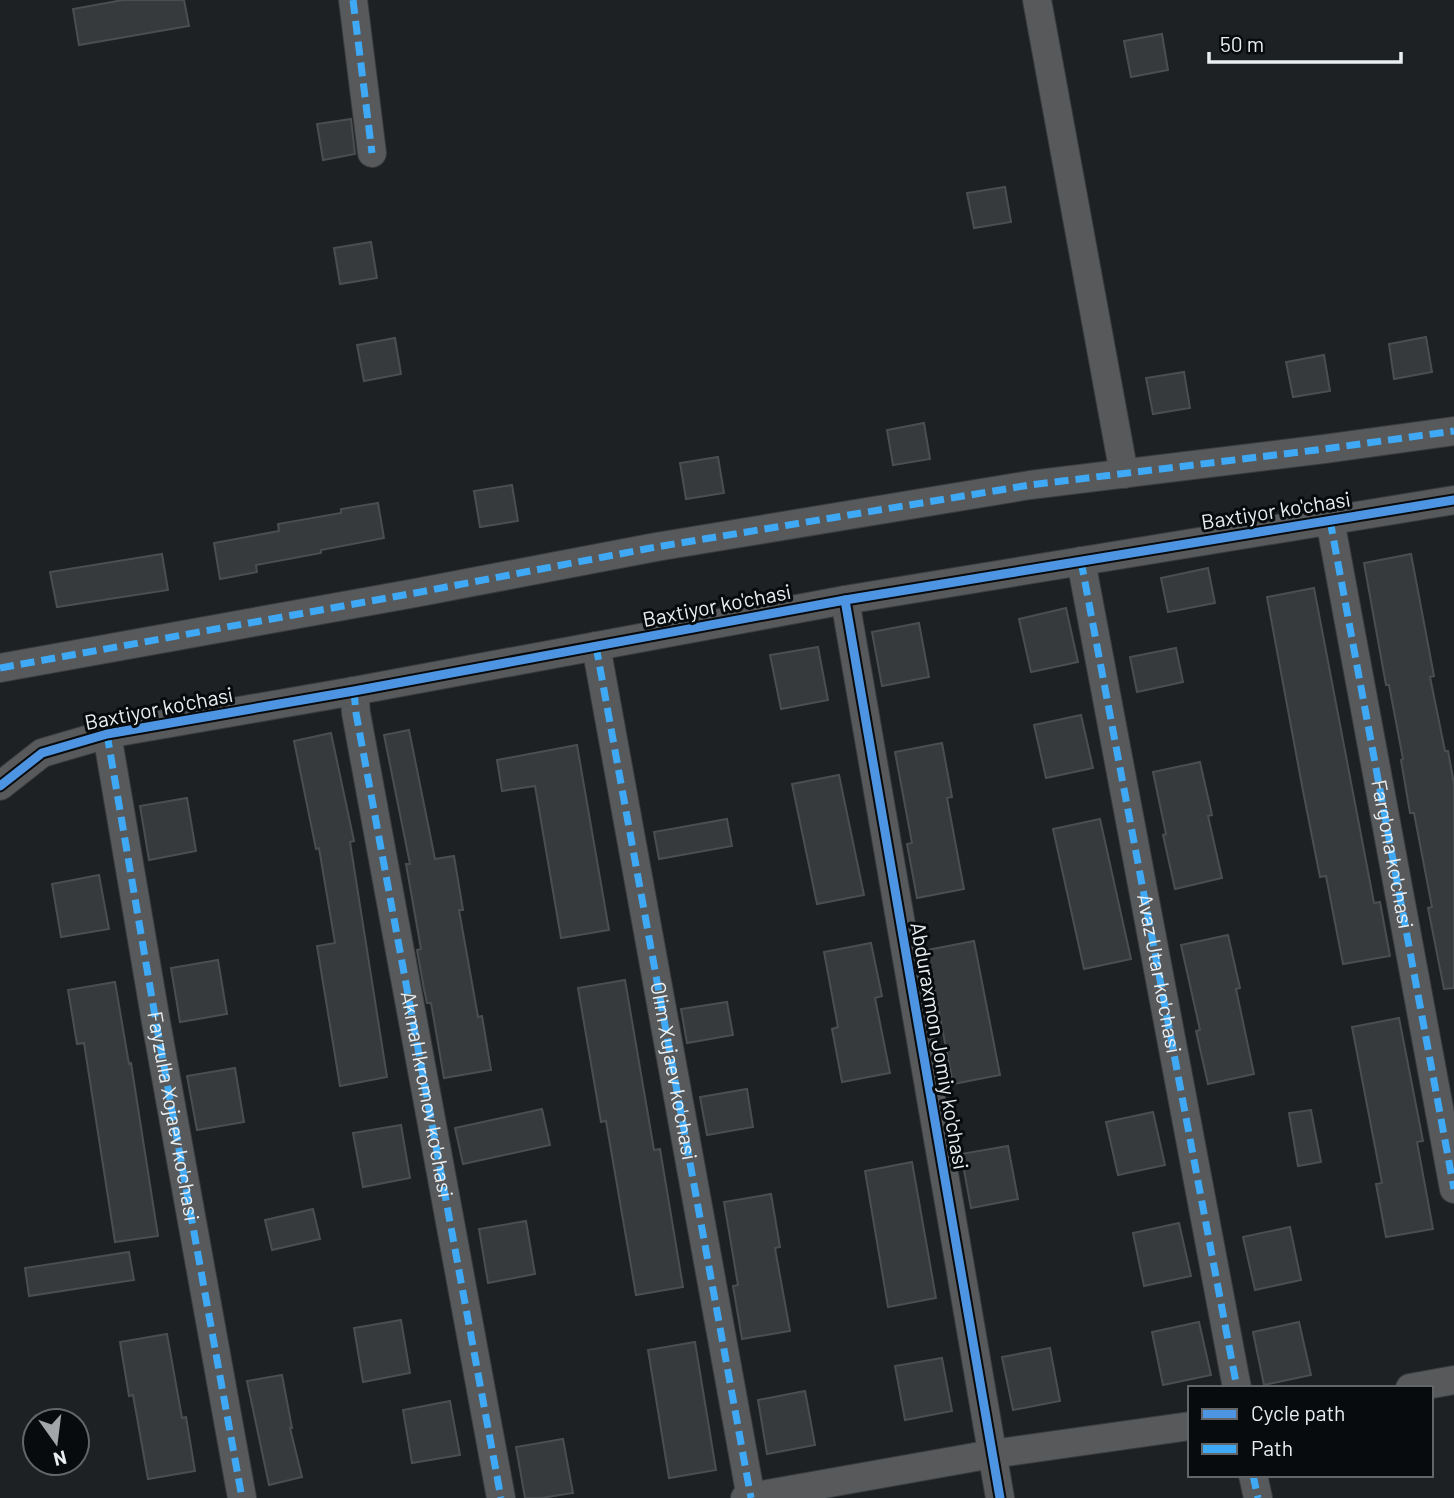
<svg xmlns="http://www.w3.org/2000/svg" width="1454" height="1498" viewBox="0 0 1454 1498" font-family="Barlow,sans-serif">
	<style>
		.building { fill: #363a3c; stroke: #4b4e51; stroke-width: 2 }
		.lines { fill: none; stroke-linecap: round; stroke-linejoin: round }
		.street-casing { stroke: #393c3e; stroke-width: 30 }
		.street { stroke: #57595b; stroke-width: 28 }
		.quiet { stroke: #3fa9f5; stroke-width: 7; stroke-dasharray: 14 7; stroke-linecap: butt }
		.cycleway-casing { stroke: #080b0d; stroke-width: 13 }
		.cycleway { stroke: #4d94e3; stroke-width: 9 }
		.labels { text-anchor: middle; stroke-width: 6; stroke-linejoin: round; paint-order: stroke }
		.street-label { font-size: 21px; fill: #e9eef1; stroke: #080b0d }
	</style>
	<rect width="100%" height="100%" fill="#1e2124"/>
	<g class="building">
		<polygon points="123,0 184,0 189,26 79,45 73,9"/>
		<polygon points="1162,34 1168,70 1131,77 1124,41"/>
		<polygon points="351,119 355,154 323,160 317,124"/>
		<polygon points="1005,187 1011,222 974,228 967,193"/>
		<polygon points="371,242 377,278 340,284 334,248"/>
		<polygon points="1426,337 1432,372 1394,379 1389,344"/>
		<polygon points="395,338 401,374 364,381 357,345"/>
		<polygon points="1324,355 1330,391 1293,397 1286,362"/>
		<polygon points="1184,372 1190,408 1153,414 1146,378"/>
		<polygon points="924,423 930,459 893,465 887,430"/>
		<polygon points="718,457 724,493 686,499 680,463"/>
		<polygon points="512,485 518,521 480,527 474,491"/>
		<polygon points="378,503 384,538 321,550 321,553 256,565 257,572 220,579 214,543 279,531 278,524 341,513 341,509"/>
		<polygon points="162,554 168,590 57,607 50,572"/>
		<polygon points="1411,554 1434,676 1430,677 1445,751 1448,751 1454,784 1454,988 1444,989 1428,908 1432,907 1414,813 1410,813 1401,760 1403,759 1389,685 1386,685 1364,563"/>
		<polygon points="1208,568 1215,603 1168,612 1161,578"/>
		<polygon points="1314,588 1374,903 1380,902 1390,956 1343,964 1326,876 1320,877 1303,791 1267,597"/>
		<polygon points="1066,608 1078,662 1031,672 1019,619"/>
		<polygon points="919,623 929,677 882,686 872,632"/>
		<polygon points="818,647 828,700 781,709 770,655"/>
		<polygon points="1176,648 1183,682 1137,692 1130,657"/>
		<polygon points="1081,715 1093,768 1046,778 1034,725"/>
		<polygon points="409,730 435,859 454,856 463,910 459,910 478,1017 482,1016 491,1070 444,1078 431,1003 427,1003 424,989 417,950 421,949 406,864 410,864 384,735"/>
		<polygon points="331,733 354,841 350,842 387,1077 340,1086 317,946 335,943 319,848 316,849 294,741"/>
		<polygon points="942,743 952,797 947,798 964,889 917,898 907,844 912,843 895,752"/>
		<polygon points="577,745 609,930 561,938 535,786 502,791 497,760"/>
		<polygon points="1200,762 1212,815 1208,816 1222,878 1175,889 1163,835 1166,834 1153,772"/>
		<polygon points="839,775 864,895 817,904 792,784"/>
		<polygon points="187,798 196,851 149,860 140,806"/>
		<polygon points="727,819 732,846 659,859 654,832"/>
		<polygon points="1100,819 1131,959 1084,969 1053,829"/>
		<polygon points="99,875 109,929 61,937 52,884"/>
		<polygon points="1228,935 1240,988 1236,989 1254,1074 1208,1084 1196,1031 1200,1030 1181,945"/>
		<polygon points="974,941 1000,1075 953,1084 927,950"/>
		<polygon points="871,943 882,996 875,998 890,1073 842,1082 832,1029 838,1027 824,952"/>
		<polygon points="218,960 227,1014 180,1022 171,968"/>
		<polygon points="625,980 654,1150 660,1149 683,1287 636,1295 606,1121 601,1122 578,988"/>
		<polygon points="115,982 129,1064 131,1063 158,1236 115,1242 84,1043 77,1044 68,990"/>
		<polygon points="727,1002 733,1035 687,1043 681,1009"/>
		<polygon points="1399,1018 1423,1141 1417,1142 1433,1229 1386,1237 1376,1184 1382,1183 1352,1027"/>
		<polygon points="235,1068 244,1122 197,1130 187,1076"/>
		<polygon points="747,1089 753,1127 707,1135 700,1097"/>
		<polygon points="542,1109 550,1145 463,1164 455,1128"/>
		<polygon points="1311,1110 1321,1162 1298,1166 1289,1113"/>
		<polygon points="1153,1112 1165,1165 1118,1175 1106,1122"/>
		<polygon points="401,1125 410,1178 363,1187 353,1133"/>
		<polygon points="1008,1146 1018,1199 971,1208 961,1154"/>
		<polygon points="912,1162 936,1298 888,1307 865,1171"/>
		<polygon points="771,1194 780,1247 775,1248 790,1331 742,1339 733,1286 738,1285 724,1202"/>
		<polygon points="313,1209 320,1239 272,1250 265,1220"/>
		<polygon points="526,1221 535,1274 488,1283 479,1229"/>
		<polygon points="1179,1223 1191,1276 1144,1286 1133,1233"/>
		<polygon points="1290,1227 1301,1280 1255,1290 1243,1237"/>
		<polygon points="129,1252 134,1280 29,1296 25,1268"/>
		<polygon points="401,1320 410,1373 363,1382 354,1328"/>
		<polygon points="1199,1322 1211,1375 1163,1385 1152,1332"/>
		<polygon points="1299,1322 1311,1375 1264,1385 1253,1332"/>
		<polygon points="167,1334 182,1418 186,1417 195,1471 148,1479 133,1395 129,1396 120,1342"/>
		<polygon points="695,1342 716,1470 669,1478 648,1350"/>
		<polygon points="1050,1348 1060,1401 1013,1410 1002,1357"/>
		<polygon points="942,1358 952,1411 905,1420 895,1366"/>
		<polygon points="282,1375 292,1428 290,1428 302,1477 269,1485 247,1381"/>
		<polygon points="805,1391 815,1445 767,1454 758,1400"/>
		<polygon points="450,1401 460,1455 412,1463 403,1410"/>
		<polygon points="563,1439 573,1493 541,1498 525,1498 516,1447"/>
	</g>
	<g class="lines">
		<defs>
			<g id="street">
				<polyline points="353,0 372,153"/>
				<polyline points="1037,0 1124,474"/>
				<polyline points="1330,520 1454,1189"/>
				<polyline points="1081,561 1237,1388"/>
				<polyline points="845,600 1000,1498"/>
				<path id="s1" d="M596,646L751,1498"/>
				<polyline points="0,668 415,593 656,547 1030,485 1324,449 1454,431"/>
				<path id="s2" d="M354,691L356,713L501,1498"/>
				<path id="s3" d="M107,734L156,1022L242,1498"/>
				<polyline points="0,786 42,753 107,734 354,691 845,600 1454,500"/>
				<polyline points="1410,1388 1454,1380"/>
				<polyline points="1253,1475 1258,1498"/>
				<polyline points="745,1498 992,1454 1190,1426"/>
			</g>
		</defs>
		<use href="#street" class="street-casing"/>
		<use href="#street" class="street"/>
		<g class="quiet">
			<polyline points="353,0 372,153"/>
			<path id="s4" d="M1330,520L1454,1189"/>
			<path id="s5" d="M1081,561L1237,1388"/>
			<polyline points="596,646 751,1498"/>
			<polyline points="0,668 415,593 656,547 1030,485 1324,449 1454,431"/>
			<polyline points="354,691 356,713 501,1498"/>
			<polyline points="107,734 156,1022 242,1498"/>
			<polyline points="1253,1475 1258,1498"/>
		</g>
		<defs>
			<g id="cycleway">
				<polyline points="845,600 1000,1498"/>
				<polyline points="0,786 42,753 107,734 354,691 845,600 1454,500"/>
			</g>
		</defs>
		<use href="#cycleway" class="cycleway-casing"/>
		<use href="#cycleway" class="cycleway"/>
	</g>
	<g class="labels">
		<g class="street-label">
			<text transform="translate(1276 511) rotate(-9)" y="7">Baxtiyor ko'chasi</text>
			<text transform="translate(717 606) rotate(-11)" y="7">Baxtiyor ko'chasi</text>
			<text transform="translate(159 709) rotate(-11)" y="7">Baxtiyor ko'chasi</text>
			<text dy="7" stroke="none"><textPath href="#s4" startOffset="340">Farg'ona ko'chasi</textPath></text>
			<text dy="7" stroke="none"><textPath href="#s5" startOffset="420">Avaz Utar ko'chasi</textPath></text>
			<text transform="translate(939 1046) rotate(80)" y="7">Abduraxmon Jomiy ko'chasi</text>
			<text dy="7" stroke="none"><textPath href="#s1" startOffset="432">Olim Xujaev ko'chasi</textPath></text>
			<text dy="7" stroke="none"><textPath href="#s2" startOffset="410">Akmal Ikromov ko'chasi</textPath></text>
			<text dy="7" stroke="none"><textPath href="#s3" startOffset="388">Fayzulla Xojaev ko'chasi</textPath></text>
		</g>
	</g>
	<rect x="1188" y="1386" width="245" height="91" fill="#080b0d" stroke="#626668" stroke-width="2"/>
	<rect x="1202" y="1409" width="35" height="10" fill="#4d94e3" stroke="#626668" stroke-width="2"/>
	<text x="1251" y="1421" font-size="21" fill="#e9eef1">Cycle path</text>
	<rect x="1202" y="1444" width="35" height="10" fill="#3fa9f5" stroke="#626668" stroke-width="2"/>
	<text x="1251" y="1456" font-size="21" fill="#e9eef1">Path</text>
	<g transform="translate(56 1442) rotate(166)"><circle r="33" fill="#080b0d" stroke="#626668" stroke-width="2"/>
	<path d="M0-5L12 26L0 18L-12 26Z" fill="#a2a6a9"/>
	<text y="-10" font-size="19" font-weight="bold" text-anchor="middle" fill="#e9eef1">N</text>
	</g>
	<path d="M1209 52v10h192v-10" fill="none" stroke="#e9eef1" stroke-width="3.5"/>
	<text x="1220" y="52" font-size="21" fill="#e9eef1" stroke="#080b0d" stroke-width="5" paint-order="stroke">50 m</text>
</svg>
